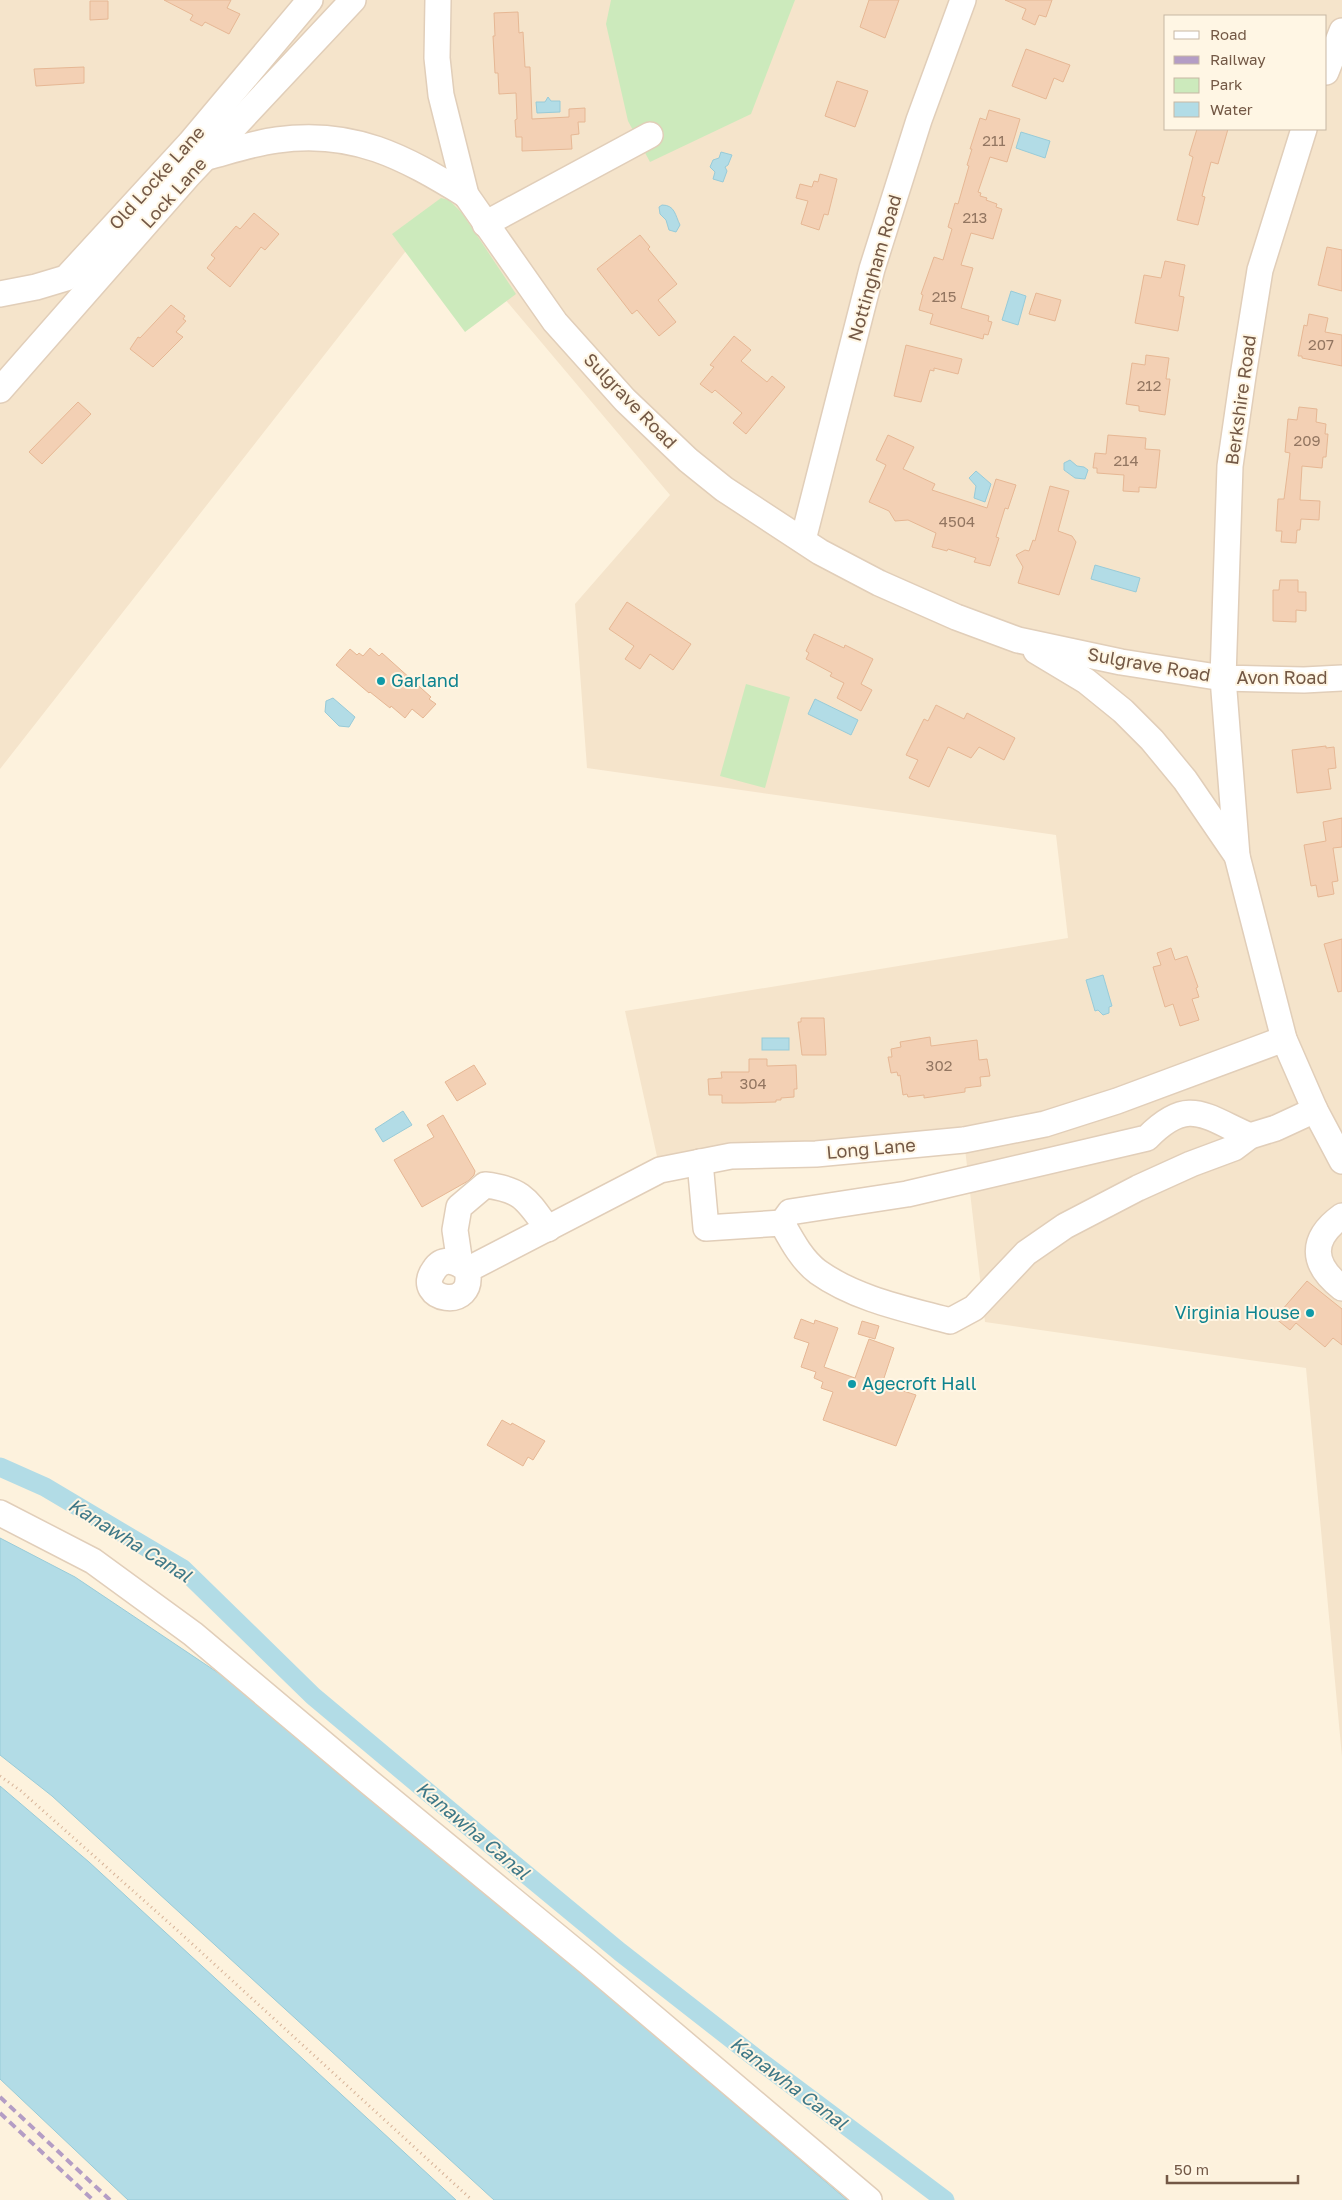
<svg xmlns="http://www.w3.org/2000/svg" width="1342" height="2200" viewBox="0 0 1342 2200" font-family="'Golos Text',sans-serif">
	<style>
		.residential { fill: #f5e4cb; fill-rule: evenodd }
		.green { fill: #cceabc }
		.water { fill: #b2dce6; stroke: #98cbd8 }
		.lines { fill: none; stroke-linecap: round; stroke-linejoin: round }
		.canal { stroke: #b2dce6; stroke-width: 19 }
		.building { fill: #f3d0b4; stroke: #e6b794 }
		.minor-casing { stroke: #e1ceb9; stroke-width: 28 }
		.path { stroke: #d7b398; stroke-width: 3; stroke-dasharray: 1 4; stroke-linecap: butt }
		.minor { stroke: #fff; stroke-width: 25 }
		.rail { stroke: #b49dc5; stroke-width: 4; stroke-dasharray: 8 5; stroke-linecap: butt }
		.culture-dot { fill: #0f9aa8; stroke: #fff6e4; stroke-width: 2 }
		.labels { text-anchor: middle; stroke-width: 4; stroke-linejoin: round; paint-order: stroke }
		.number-label { font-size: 15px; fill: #937661 }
		.street-label { font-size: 18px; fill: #735845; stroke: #fff6e4 }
		.culture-label { font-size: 18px; fill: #0d838f; stroke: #fff6e4; text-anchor: start }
		.water-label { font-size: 19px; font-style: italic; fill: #3e7887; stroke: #fff6e4 }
	</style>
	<rect width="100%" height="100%" fill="#fdf2dd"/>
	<path class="residential" d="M0,0H1342V1757L1306,1368L985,1322L964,1140L660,1170L625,1011L1068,938L1056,835L587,768L575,604L670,495L434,215L0,769ZM1166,16H1326V129H1166Z"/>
	<g class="green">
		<polygon points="611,0 795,0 751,114 650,162 628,121 606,24"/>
		<polygon points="441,198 449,200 462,213 516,294 465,332 392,234"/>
		<polygon points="746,684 790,697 765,788 720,776"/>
	</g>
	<g class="water">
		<polygon points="548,97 551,101 560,101 560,112 537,113 536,102 545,102"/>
		<polygon points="1021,132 1050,141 1045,158 1016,148"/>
		<polygon points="721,152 732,155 728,165 725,167 727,171 723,182 713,179 715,172 710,167 713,160 719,158"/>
		<path d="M662,205C675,205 675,215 680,225L676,232L669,230L666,220L660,214L659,207Z"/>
		<polygon points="1011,291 1026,296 1018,325 1002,320"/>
		<polygon points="1070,460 1077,466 1084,467 1088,470 1085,479 1075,478 1064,470 1064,463"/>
		<polygon points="976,471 991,484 985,502 974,498 976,486 969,478"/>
		<polygon points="1095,565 1140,578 1136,592 1091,579"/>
		<polygon points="333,698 355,717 349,727 339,726 325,712 326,701"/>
		<polygon points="815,699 858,720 851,735 808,714"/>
		<polygon points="1103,975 1112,1006 1109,1007 1109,1013 1103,1015 1098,1010 1095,1011 1086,980"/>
		<rect x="762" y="1038" width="27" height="12"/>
		<polygon points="403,1111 412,1125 383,1142 375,1129"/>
		<polygon points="0,1538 75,1577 278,1713 847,2200 494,2200 52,1796 0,1755"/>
		<polygon points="0,1786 89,1862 456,2200 128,2200 0,2079"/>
	</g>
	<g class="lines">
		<polyline class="canal" points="0,1467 45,1487 183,1569 313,1696 510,1861 620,1952 757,2059 945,2200"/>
	</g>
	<g class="building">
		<polygon points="164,0 231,0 227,8 240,14 229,34 205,22 202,26 190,20 193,15"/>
		<polygon points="869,0 899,0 885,38 860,27"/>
		<polygon points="1005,0 1052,0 1046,17 1039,15 1035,25 1022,19 1026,9"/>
		<polygon points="90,1 108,1 108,19 90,20"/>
		<polygon points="518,12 519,33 523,32 525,67 530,67 532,119 569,117 569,109 585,108 585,122 578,122 579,134 571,135 572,149 522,151 522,137 516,137 515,120 517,119 516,93 499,94 498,73 495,73 493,36 495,36 494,13"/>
		<polygon points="1026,49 1070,65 1063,82 1054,78 1046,99 1012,86"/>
		<polygon points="84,67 84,83 36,86 34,69"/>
		<polygon points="837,81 868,91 855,127 825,116"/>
		<polygon points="989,110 1020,119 1007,162 990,157 978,192 981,193 980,196 987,198 986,200 997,204 996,207 1002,209 993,239 971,233 961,265 973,268 961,308 989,316 988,321 992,322 988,335 984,334 983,339 930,324 933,314 919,310 923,295 921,294 934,257 943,260 952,229 948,227 955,203 958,204 969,166 967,165 972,149 970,149 980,118 986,120"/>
		<polygon points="1197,129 1228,129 1218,164 1211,162 1202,196 1205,197 1198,225 1177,220 1193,157 1189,155"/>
		<polygon points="820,174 837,179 828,215 824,214 819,230 801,224 808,201 796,198 800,184 812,187 814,181 818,182"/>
		<polygon points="254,213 279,234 265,250 261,247 230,287 207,268 215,258 211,255 236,226 240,229"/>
		<polygon points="640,235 650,247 648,249 677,284 658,300 676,322 659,336 637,310 632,314 597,269"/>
		<polygon points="1327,247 1342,250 1342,291 1318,285"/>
		<polygon points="1165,261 1185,265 1179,296 1184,297 1178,331 1135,323 1144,275 1161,278"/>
		<polygon points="1036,293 1061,300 1055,321 1029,314"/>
		<polygon points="171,305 185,316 183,319 186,321 176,332 183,337 153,367 130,349 138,337 140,338"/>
		<polygon points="1309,314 1328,318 1325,332 1342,335 1342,366 1302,358 1302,356 1298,356 1304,325 1307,326"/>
		<polygon points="734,336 751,350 741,361 767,382 772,376 785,387 746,434 733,423 742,413 715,390 712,393 700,384 714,367 710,365"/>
		<polygon points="906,345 962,359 958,374 934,368 934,371 930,370 921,402 894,396"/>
		<polygon points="1146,355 1169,358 1166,379 1170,379 1165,415 1139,411 1139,406 1126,404 1132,363 1145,365"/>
		<polygon points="78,402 91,414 42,464 29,452"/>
		<polygon points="1299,407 1317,409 1316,422 1326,424 1325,434 1328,434 1326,457 1323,457 1322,468 1302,466 1300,500 1320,501 1319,520 1301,519 1300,530 1297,530 1296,543 1281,542 1282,531 1276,531 1278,499 1284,499 1290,453 1285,452 1288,419 1297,420"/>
		<polygon points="888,435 914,447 903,469 935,484 932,490 987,508 996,479 1016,485 1008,509 1005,508 996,537 999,538 990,566 974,562 976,558 948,549 947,551 932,547 936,533 908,520 895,521 889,511 869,502 886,465 876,460"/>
		<polygon points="1108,435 1146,438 1145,449 1160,450 1156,488 1139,487 1139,492 1123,491 1124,475 1097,473 1097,468 1093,468 1095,453 1106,454"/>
		<polygon points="1050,486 1069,491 1058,531 1072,536 1076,542 1059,595 1018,583 1023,567 1016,555 1025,550 1029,551 1033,540 1035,541"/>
		<polygon points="1280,580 1298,580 1298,592 1306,592 1306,611 1296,610 1296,622 1273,621 1273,590 1279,590"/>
		<polygon points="627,602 691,644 673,670 650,654 640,669 625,659 634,646 609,629"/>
		<polygon points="814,634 844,648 845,645 873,659 861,684 872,690 861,711 837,698 844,683 830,676 832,673 806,659 809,653 806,651"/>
		<polygon points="370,648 379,656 382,653 431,697 429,699 436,704 423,718 412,709 405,718 391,706 390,708 370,692 369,693 336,665 350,649 357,655 359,653 363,656"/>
		<polygon points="936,705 964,719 967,713 1015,738 1004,760 979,747 971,758 948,747 929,787 909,778 918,760 906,755 924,719 928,721"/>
		<polygon points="1326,746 1326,748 1334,747 1336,768 1328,769 1331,789 1297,793 1292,750"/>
		<polygon points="1342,818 1342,847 1333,848 1338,881 1332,882 1334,894 1318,897 1316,885 1311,886 1304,845 1326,841 1323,822"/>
		<polygon points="1342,939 1342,991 1338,992 1324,944"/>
		<polygon points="1171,948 1175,960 1187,956 1198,987 1196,988 1199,997 1192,999 1199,1020 1180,1026 1173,1004 1165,1007 1153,967 1161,965 1157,953"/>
		<polygon points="801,1018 824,1018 826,1055 802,1055 798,1022 801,1022"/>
		<polygon points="930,1037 931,1046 977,1040 979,1060 987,1059 990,1076 980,1077 981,1086 965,1088 965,1092 924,1098 924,1095 908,1097 907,1094 903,1095 900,1075 898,1076 897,1072 891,1073 888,1057 892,1057 891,1049 901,1047 900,1042"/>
		<polygon points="749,1059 767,1059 767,1066 796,1065 797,1089 794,1089 794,1097 781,1098 781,1100 776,1100 776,1102 743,1103 722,1103 722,1095 709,1095 708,1079 722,1078 721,1072 749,1072"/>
		<polygon points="474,1065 486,1084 457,1101 445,1082"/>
		<polygon points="443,1115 475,1171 474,1175 468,1181 422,1207 394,1160 434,1137 427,1125"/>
		<polygon points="1307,1281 1342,1309 1342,1345 1333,1338 1325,1347 1296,1323 1290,1330 1275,1318"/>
		<polygon points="801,1319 814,1324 815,1320 838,1328 824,1367 855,1378 869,1339 894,1348 882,1384 916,1395 896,1446 823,1420 833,1392 821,1388 823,1382 814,1378 816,1372 801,1367 809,1343 794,1338"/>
		<polygon points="862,1321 879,1326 875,1339 858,1334"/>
		<polygon points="502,1420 511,1425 512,1423 545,1441 533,1460 528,1457 523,1466 487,1445"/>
	</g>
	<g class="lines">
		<defs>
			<g id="minor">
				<polyline points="438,0 437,58 441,95 466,195 555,322 625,400 688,460 724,489 820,552 879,583 956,617 1018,640 1121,662 1223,678 1237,856"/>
				<polyline points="1326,72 1342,31"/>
				<polyline points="1304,129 1260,270 1243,376 1230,466 1223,678 1304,680 1342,678"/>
				<path d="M207,157C230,151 254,143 277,140C353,129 404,157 466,195"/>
				<polyline points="485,224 650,135"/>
				<polyline points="0,294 36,287 66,278 190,143 310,0"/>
				<polyline points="0,390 187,177 353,0"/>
				<polyline points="803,540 872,269 919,120 963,0"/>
				<polyline points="1036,651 1086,681 1123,711 1152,740 1185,780 1237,856 1284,1039 1315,1110 1342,1161"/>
				<path d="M700,1162L706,1228L782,1223C792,1241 802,1260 818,1272C856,1299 906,1309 950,1321L974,1308L1026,1253L1065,1226L1138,1188L1191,1164L1234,1148L1250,1136L1276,1128L1315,1110"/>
				<path d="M1342,1216C1310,1239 1311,1264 1342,1288"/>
				<path d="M782,1223L790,1212L907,1194L1147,1138C1188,1096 1204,1116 1250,1136"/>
				<path d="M460,1264L455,1230L459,1207L485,1185C522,1189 527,1200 548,1229"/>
				<path d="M467,1270C477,1313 412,1300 434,1270C442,1257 456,1260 467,1270L660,1170L731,1156L816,1154L964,1140L1045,1124L1117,1101L1284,1039"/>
				<polyline points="0,1513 93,1561 193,1634 369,1782 588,1962 869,2200"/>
			</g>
		</defs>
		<use href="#minor" class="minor-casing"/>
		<polyline class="path" points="0,1776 21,1791 177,1930 472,2200"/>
		<use href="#minor" class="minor"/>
		<g class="rail">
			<polyline points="0,2097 110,2200"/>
			<polyline points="0,2113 93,2200"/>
		</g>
	</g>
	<g class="culture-dot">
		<circle cx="381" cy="681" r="5"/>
		<circle cx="1310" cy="1313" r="5"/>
		<circle cx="852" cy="1384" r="5"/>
	</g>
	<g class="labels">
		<g class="number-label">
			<text x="994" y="146">211</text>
			<text x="975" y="223">213</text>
			<text x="944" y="302">215</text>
			<text x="1321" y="350">207</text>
			<text x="1149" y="391">212</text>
			<text x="1307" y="446">209</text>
			<text x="1126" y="466">214</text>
			<text x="957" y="527">4504</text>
			<text x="939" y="1071">302</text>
			<text x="753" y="1089">304</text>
		</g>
		<g class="street-label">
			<text transform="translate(157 178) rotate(-48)" y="6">Old Locke Lane</text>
			<text transform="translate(174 193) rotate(-48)" y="6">Lock Lane</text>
			<text transform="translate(875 268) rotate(-74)" y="6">Nottingham Road</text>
			<text transform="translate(1241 400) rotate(-82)" y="6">Berkshire Road</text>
			<text transform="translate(630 401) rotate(46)" y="6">Sulgrave Road</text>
			<text transform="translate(1149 665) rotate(10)" y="6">Sulgrave Road</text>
			<text x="1282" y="684">Avon Road</text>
			<text transform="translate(871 1149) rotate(-5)" y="6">Long Lane</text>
		</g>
		<g class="culture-label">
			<text x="391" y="687">Garland</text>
			<text x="1300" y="1319" text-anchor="end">Virginia House</text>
			<text x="862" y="1390">Agecroft Hall</text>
		</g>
		<g class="water-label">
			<text transform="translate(130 1540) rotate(32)" y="7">Kanawha Canal</text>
			<text transform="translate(473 1830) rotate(40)" y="7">Kanawha Canal</text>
			<text transform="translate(789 2083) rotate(37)" y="7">Kanawha Canal</text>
		</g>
	</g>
	<rect x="1164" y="15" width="162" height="115" fill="#fff6e4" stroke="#c7b7a4"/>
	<rect x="1174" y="31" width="25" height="8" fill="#ffffff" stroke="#c7b7a4"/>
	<text x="1210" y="40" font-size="15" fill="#735845">Road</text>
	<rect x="1174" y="56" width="25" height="8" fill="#b49dc5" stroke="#c7b7a4"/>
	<text x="1210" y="65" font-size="15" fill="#735845">Railway</text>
	<rect x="1174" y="78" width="25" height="15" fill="#cceabc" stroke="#c7b7a4"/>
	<text x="1210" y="90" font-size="15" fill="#735845">Park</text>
	<rect x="1174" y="102" width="25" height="15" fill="#b2dce6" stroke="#c7b7a4"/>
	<text x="1210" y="115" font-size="15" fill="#735845">Water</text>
	<path d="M1167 2175v8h131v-8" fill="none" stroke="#735845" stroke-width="2.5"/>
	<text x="1174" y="2175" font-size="15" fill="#735845" stroke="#fff6e4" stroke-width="4" paint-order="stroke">50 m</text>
</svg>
